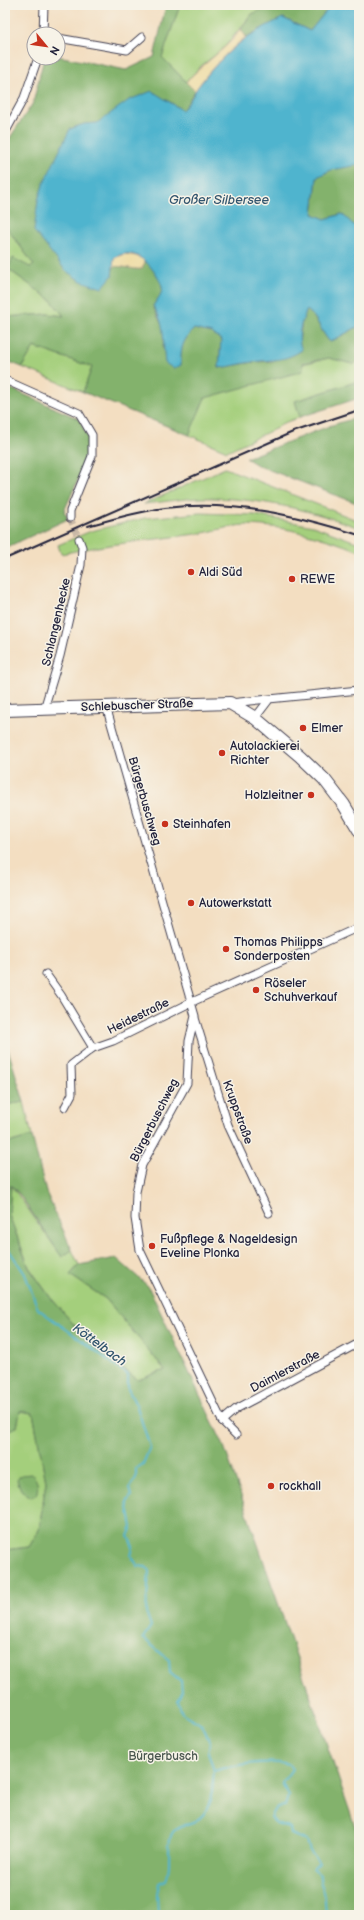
<svg xmlns="http://www.w3.org/2000/svg" width="364" height="1920" viewBox="0 0 364 1920" font-family="'Balsamiq Sans',sans-serif">
	<style>
		.green { fill: #a4cf7c; stroke: #63785c }
		.forest { fill: #83b26c; stroke: #526a54 }
		.sand { fill: #eeda9e; stroke: #887e6c }
		.water { fill: #4fb4ce; stroke: #386b84 }
		.lines { fill: none; stroke-linecap: round; stroke-linejoin: round }
		.stream { stroke: #4fb4ce; stroke-width: 2 }
		.minor-tunnel { stroke: #c9b8a6; stroke-width: 7; stroke-dasharray: 7 3.5; stroke-linecap: butt }
		.minor-casing { stroke: #413e4f; stroke-width: 9 }
		.primary-casing { stroke: #413e4f; stroke-width: 14 }
		.minor { stroke: #fff; stroke-width: 7 }
		.primary { stroke: #fff; stroke-width: 12 }
		.rail { stroke: #22223b; stroke-width: 2 }
		.poi-dot { fill: #c8321e; stroke: #f7f3e8; stroke-width: 1.5 }
		.labels { text-anchor: middle; stroke-width: 3; stroke-linejoin: round; paint-order: stroke }
		.poi-label { font-size: 12px; fill: #22223b; stroke: #f7f3e8; text-anchor: start }
		.street-label { font-size: 12px; fill: #22223b; stroke: #f7f3e8 }
		.park-label { font-size: 12px; fill: #49564e; stroke: #f7f3e8 }
		.water-label { font-size: 13px; font-style: italic; fill: #32556e; stroke: #f7f3e8 }
	</style>
	<rect width="100%" height="100%" fill="#f7f3e8"/>
	<filter id="ink" filterUnits="userSpaceOnUse"><feTurbulence type="fractalNoise" baseFrequency=".025" numOctaves="2"/><feDisplacementMap in="SourceGraphic" scale="8" xChannelSelector="R" yChannelSelector="G"/><feConvolveMatrix kernelMatrix="1 2 1 2 8 2 1 2 1" color-interpolation-filters="sRGB"/></filter>
	<filter id="wash" filterUnits="userSpaceOnUse"><feTurbulence type="fractalNoise" baseFrequency=".012" numOctaves="4" result="noise"/><feDisplacementMap in="SourceGraphic" scale="16" xChannelSelector="R" yChannelSelector="G"/><feGaussianBlur stdDeviation="0.9" result="paint"/><feColorMatrix in="noise" values="0 0 0 0 0 0 0 0 0 0 0 0 0 0 0 0 0 1.4 0 .05"/><feComposite in="paint" operator="in"/></filter>
	<g filter="url(#wash)">
		<rect width="100%" height="100%" fill="#f3dec1"/>
		<g class="green">
			<polygon points="180,5 274,5 252,14 223,49 201,66 186,82 162,57"/>
			<polygon points="5,222 7,228 34,265 30,267 8,269 51,300 64,316 48,314 5,317"/>
			<polygon points="34,347 92,367 83,392 22,367"/>
			<polygon points="329,358 353,364 359,361 359,381 295,401 300,417 281,424 277,428 227,451 189,435 204,398 302,371 302,364"/>
			<path d="M225,468L359,521V528C312,510 262,499 212,498C190,497 166,502 144,504Z"/>
			<path d="M200,513L255,515L313,526L359,543V551C323,537 286,526 247,525C231,525 213,532 196,534C151,540 106,544 61,554L58,545L91,531L145,518Z"/>
			<polygon points="24,1102 32,1136 5,1144 5,1105"/>
			<polygon points="11,1185 62,1257 72,1250 79,1265 70,1275 106,1299 165,1370 138,1380 91,1344 50,1297 29,1267 9,1215"/>
			<polygon points="20,1411 33,1413 46,1482 39,1530 29,1547 5,1550 5,1431 17,1427"/>
		</g>
		<g class="forest">
			<path d="M166,5H180L162,57L195,91C189,99 189,103 182,110L167,100L110,115L97,123L84,124L70,129L38,200C37,228 48,249 66,271L112,276L113,267C123,265 131,270 141,269L146,260L162,283V293L153,306L164,330L163,349L181,365C180,347 182,342 194,329L212,333L221,340L219,368L254,362L274,361L299,343L302,321L307,310C318,319 321,332 330,342L359,326V361L353,364L329,358L303,363V371L205,398L189,435L83,392L92,367L34,347L22,367L5,360V317L48,314L64,316L51,300L8,269L13,258L30,267L34,265L7,228L5,222V145L33,103L44,58H58V56L126,70L154,57Z"/>
			<polygon points="274,5 331,5 310,31 283,18 246,37 241,29 252,14"/>
			<polygon points="354,165 359,165 359,237 357,229 342,214 325,219 313,214 317,177 331,170"/>
			<polygon points="359,381 359,398 300,417 295,401"/>
			<polygon points="5,386 79,419 90,442 87,460 64,511 68,519 5,548"/>
			<polygon points="359,417 359,504 259,466 246,458 332,425"/>
			<polygon points="8,1049 24,1102 5,1105 5,1050"/>
			<polygon points="32,1136 46,1192 72,1250 62,1257 20,1195 11,1185 9,1215 29,1268 50,1297 91,1344 138,1380 165,1370 106,1299 70,1275 79,1265 116,1258 148,1286 224,1446 359,1838 359,1915 5,1915 5,1550 29,1547 39,1530 46,1482 33,1413 20,1411 17,1427 5,1431 5,1144"/>
			<path d="M32,1474C38,1481 39,1487 36,1495L31,1497L21,1490L17,1480L21,1475Z"/>
		</g>
		<g class="sand">
			<path d="M241,29L246,37C227,52 208,71 195,91L186,82C203,63 226,50 241,29Z"/>
			<path d="M125,254L136,256L146,260L142,269C131,270 123,265 113,267L114,258Z"/>
		</g>
		<path class="water" d="M331,5H359V165L331,170L317,177L313,214L325,219L342,214L358,229L359,237V326L330,342C321,332 318,318 307,310C301,322 296,337 302,350C284,362 273,359 253,362C242,363 230,367 219,368L221,340L212,333L194,329C183,340 180,348 181,365L174,369L165,363C162,341 167,326 153,306C155,302 160,297 161,293C164,286 160,282 157,276C148,261 132,246 114,258L112,276L102,288L81,281L66,271L34,231L38,200L43,185L70,129L84,124L97,123L129,100L152,91L182,110C191,102 193,92 201,83C224,53 248,33 283,18L310,31Z"/>
		<g class="lines">
			<g class="stream">
				<polyline points="5,1174 5,1176"/>
				<path d="M5,1244L25,1274L38,1309L77,1337L128,1375V1389L137,1407L150,1447L143,1464L136,1469V1478L129,1488L131,1496L127,1502L132,1527L128,1536L133,1547L131,1556L138,1566L146,1567L149,1571L146,1612L151,1626L143,1638L169,1660L170,1672L181,1681L182,1693L178,1701L182,1713L202,1725L205,1731L210,1743L208,1752L214,1771C234,1765 270,1759 289,1765L292,1769L282,1783L288,1796L285,1806L277,1807L271,1817L276,1824L290,1828L291,1834L307,1841L310,1851L319,1863L313,1869L320,1875C319,1883 322,1885 324,1891C326,1899 324,1907 327,1915"/>
				<path d="M158,1915L157,1894L159,1883L166,1880C173,1866 165,1843 173,1832C179,1824 187,1825 195,1821C213,1812 212,1788 214,1771"/>
			</g>
		</g>
	</g>
	<g filter="url(#ink)">
		<g class="lines">
			<polyline class="minor-tunnel" points="70,518 79,539"/>
			<defs>
				<g id="minor">
					<polyline points="43,34 44,5"/>
					<polyline points="58,38 127,50 142,37"/>
					<polyline points="5,133 24,98 38,58"/>
					<polyline points="5,380 79,413 92,435 92,456 70,511 70,518"/>
					<polyline points="230,703 359,690"/>
					<polyline points="106,706 195,1016 189,1041 187,1083 142,1165 136,1192 135,1218 140,1250 222,1421 236,1435"/>
					<polyline points="44,709 60,656 81,565 82,547 79,539"/>
					<polyline points="255,718 268,701"/>
					<polyline points="46,974 61,995 93,1048 113,1041 192,1002 359,927"/>
					<polyline points="195,1018 228,1125 269,1213"/>
					<polyline points="65,1107 72,1094 71,1065 93,1048"/>
					<polyline points="222,1421 236,1409 359,1343"/>
				</g>
				<polyline id="primary" points="5,710 230,703 255,718 300,756 324,779 344,805 359,830"/>
			</defs>
			<use href="#minor" class="minor-casing"/>
			<use href="#primary" class="primary-casing"/>
			<use href="#minor" class="minor"/>
			<use href="#primary" class="primary"/>
			<g class="rail">
				<path d="M88,526C113,519 139,511 165,508C232,500 296,515 359,535"/>
				<polyline points="5,559 293,432 359,410"/>
			</g>
		</g>
	</g>
	<g class="poi-dot">
		<circle cx="191" cy="572" r="4"/>
		<circle cx="292" cy="579" r="4"/>
		<circle cx="303" cy="728" r="4"/>
		<circle cx="222" cy="753" r="4"/>
		<circle cx="311" cy="795" r="4"/>
		<circle cx="165" cy="824" r="4"/>
		<circle cx="191" cy="903" r="4"/>
		<circle cx="226" cy="949" r="4"/>
		<circle cx="256" cy="990" r="4"/>
		<circle cx="152" cy="1246" r="4"/>
		<circle cx="271" cy="1486" r="4"/>
	</g>
	<g class="labels">
		<g class="poi-label">
			<text x="199" y="576">Aldi Süd</text>
			<text x="300" y="583">REWE</text>
			<text x="311" y="732">Elmer</text>
			<text x="230" y="750">Autolackierei<tspan x="230" dy="14">Richter</tspan></text>
			<text x="303" y="799" text-anchor="end">Holzleitner</text>
			<text x="173" y="828">Steinhafen</text>
			<text x="199" y="907">Autowerkstatt</text>
			<text x="234" y="946">Thomas Philipps<tspan x="234" dy="14">Sonderposten</tspan></text>
			<text x="264" y="987">Röseler<tspan x="264" dy="14">Schuhverkauf</tspan></text>
			<text x="160" y="1243">Fußpflege &amp; Nageldesign<tspan x="160" dy="14">Eveline Plonka</tspan></text>
			<text x="279" y="1490">rockhall</text>
		</g>
		<g class="street-label">
			<text transform="translate(56 622) rotate(-77)" y="4">Schlangenhecke</text>
			<text transform="translate(137 705) rotate(-2)" y="4">Schlebuscher Straße</text>
			<text transform="translate(145 801) rotate(74)" y="4">Bürgerbuschweg</text>
			<text transform="translate(138 1016) rotate(-26)" y="4">Heidestraße</text>
			<text transform="translate(238 1112) rotate(70)" y="4">Kruppstraße</text>
			<text transform="translate(154 1120) rotate(-63)" y="4">Bürgerbuschweg</text>
			<text transform="translate(285 1371) rotate(-28)" y="4">Daimlerstraße</text>
		</g>
		<g class="park-label">
			<text x="163" y="1760">Bürgerbusch</text>
		</g>
		<g class="water-label">
			<text x="219" y="204">Großer Silbersee</text>
			<text transform="translate(100 1344) rotate(36)" y="5">Köttelbach</text>
		</g>
	</g>
	<rect width="364" height="1920" fill="none" stroke="#f7f3e8" stroke-width="20"/>
	<g transform="translate(46 46) rotate(119)"><circle r="19" fill="#f7f3e8" stroke="#a29fa3"/>
	<path d="M0-3L7 15L0 10L-7 15Z" fill="#c8321e"/>
	<text y="-6" font-size="11" font-weight="bold" text-anchor="middle" fill="#22223b">N</text>
	</g>
</svg>
